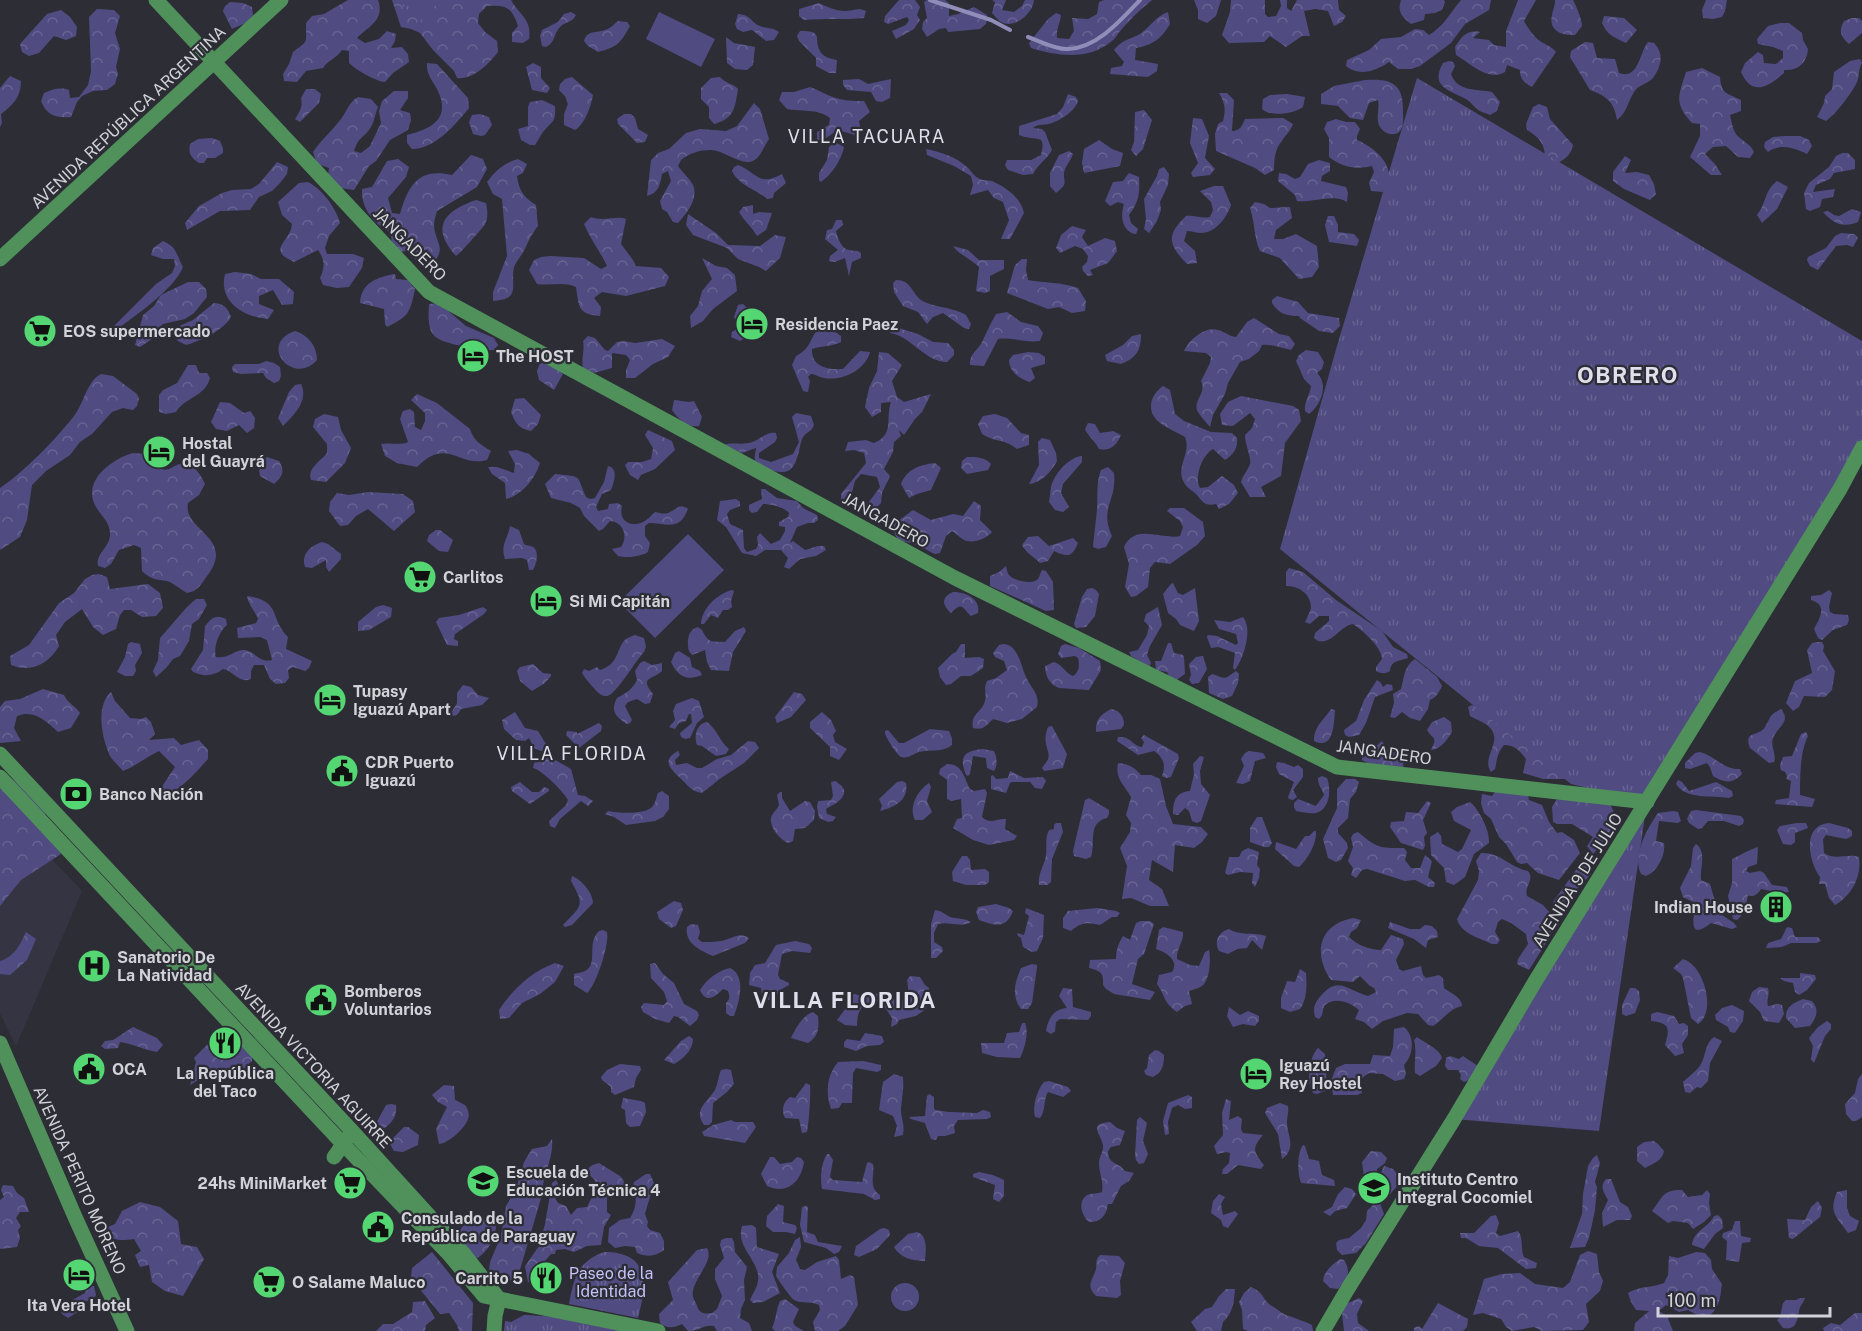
<svg xmlns="http://www.w3.org/2000/svg" width="1862" height="1331" viewBox="0 0 1862 1331" font-family="'Public Sans',sans-serif">
	<style>
		.built { fill: #353443 }
		.grass { fill: #504b81 }
		.forest { fill: url(#forest-crowns) }
		.park { fill: url(#park-tufts) }
		.lines { fill: none; stroke-linecap: round; stroke-linejoin: round }
		.stream { stroke: #908db9; stroke-width: 4 }
		.secondary { stroke: #4f905b; stroke-width: 15 }
		.labels { text-anchor: middle; stroke-width: 4.5; stroke-linejoin: round; paint-order: stroke }
		.street-label { font-size: 16px; fill: #d2d2d8; stroke: #2d2d36 }
		.poi-label { font-size: 16px; font-weight: bold; fill: #d2d2d8; stroke: #2d2d36; text-anchor: start }
		.park-label { font-size: 16px; fill: #c4c2f7; stroke: #2d2d36 }
		.neighbourhood-label { font-size: 18px; letter-spacing: 1.5px; fill: #e0e0ec; stroke: #2d2d36 }
		.district-label { font-size: 22px; font-weight: bold; letter-spacing: 1.5px; fill: #e0e0ec; stroke: #2d2d36 }
	</style>
	<defs>
		<pattern id="forest-crowns" width="20" height="18" patternUnits="userSpaceOnUse" patternTransform="scale(1.5)"><rect width="20" height="18" fill="#504b81"/><path d="M2 6a3 3 0 1 1 6 0M12 15a3 3 0 1 1 6 0" fill="none" stroke="#686492"/></pattern>
		<pattern id="park-tufts" width="24" height="20" patternUnits="userSpaceOnUse" patternTransform="scale(1.5)"><rect width="24" height="20" fill="#504b81"/><path d="M3 7l-1-3M5 7V3M7 7l1-3M15 17l-1-3M17 17v-4M19 17l1-3" fill="none" stroke="#686492"/></pattern>
	</defs>
	<rect width="100%" height="100%" fill="#2d2d36"/>
	<polygon class="built" points="30,836 82,891 16,1046 0,1013 0,867"/>
	<g class="grass">
		<polygon points="659,12 715,39 701,67 646,39"/>
		<polygon points="688,534 724,570 655,638 619,602"/>
	</g>
	<g class="forest">
		<path d="M348,0H378C385,20 369,26 357,38L365,43L379,39L387,31L396,34L395,41L391,48L402,47L408,54L409,62L393,73L385,82C375,81 356,70 349,63V51L342,50C337,58 327,61 323,68L306,71L297,82L284,81L283,74L289,64L293,52C309,40 306,44 306,23L312,16L324,14Z"/>
		<path d="M392,0H511C520,16 532,19 529,39L523,43L512,42V33L518,26C512,7 506,5 487,6L479,14L478,23L485,32L497,41L498,52C489,64 473,80 457,78L454,71L433,50L420,33L411,29L401,27Z"/>
		<polygon points="899,0 915,0 920,7 917,15 920,20 914,29 896,39 892,31 906,25 909,20 907,17 888,24 884,22 885,16"/>
		<polygon points="927,0 945,0 949,3 949,16 958,14 974,7 987,15 986,24 980,29 948,32 946,28 939,29 927,37 922,29 923,22 927,18 924,2"/>
		<path d="M992,0H1006L1002,10L1014,12L1022,6L1025,0H1034C1033,13 1016,28 1003,23C998,21 996,17 992,13L995,2Z"/>
		<path d="M1104,0H1152C1141,9 1130,19 1121,30C1118,33 1116,38 1112,41C1088,61 1058,56 1031,48L1029,43L1048,19L1056,13L1061,15C1060,24 1056,29 1057,38L1069,39L1074,31L1072,18L1088,19L1097,14L1099,2Z"/>
		<polygon points="1194,0 1221,0 1216,16 1207,23 1198,19 1198,10"/>
		<polygon points="1231,0 1265,0 1265,14 1268,17 1276,16 1281,6 1280,0 1287,0 1287,8 1291,11 1297,0 1338,0 1339,10 1346,16 1342,22 1334,26 1328,11 1315,9 1304,11 1310,36 1302,36 1286,47 1270,36 1264,42 1229,43 1222,35 1230,12"/>
		<path d="M1401,0H1444L1445,2L1442,10L1435,13L1425,14L1424,20L1411,24C1402,17 1397,12 1401,0Z"/>
		<path d="M1461,0H1491L1489,10L1465,24L1451,43L1420,66L1411,69H1398L1389,62C1376,71 1359,77 1346,66L1347,60L1369,50L1381,39L1401,37L1415,29L1423,30L1429,35C1444,26 1450,13 1461,0Z"/>
		<path d="M1518,0H1536L1524,21C1528,28 1533,36 1540,41C1546,45 1551,46 1556,52L1532,87C1524,83 1520,79 1520,70L1507,65L1505,72C1488,82 1470,63 1456,55L1455,47C1462,36 1467,30 1480,32L1473,38L1489,40L1494,45L1506,47V31Z"/>
		<path d="M1555,0H1573C1576,6 1582,19 1582,26L1575,35C1563,36 1548,31 1552,15C1553,9 1555,7 1555,0Z"/>
		<polygon points="1706,0 1727,0 1725,11 1722,17 1713,19 1703,18 1702,10"/>
		<polygon points="230,2 243,3 252,7 253,15 248,22 232,29 223,11 225,6"/>
		<path d="M819,3C827,7 836,11 845,11C853,11 858,7 866,11L864,18C844,20 824,18 804,20L799,16V9Z"/>
		<path d="M97,9L114,10L120,16L115,33L120,49L116,67L118,74L115,84L107,90L93,91L82,96L77,102L71,117C56,118 47,116 41,101L44,93C53,89 60,87 69,90L70,98L79,97L88,85L91,71L89,17Z"/>
		<polygon points="61,10 70,17 77,27 76,36 66,40 54,36 39,53 29,56 22,52 20,44 47,14"/>
		<path d="M571,12L576,15C572,23 566,21 560,27C553,34 556,42 546,47L542,46L540,36L542,30L558,22L564,14Z"/>
		<path d="M1168,12L1170,24C1161,39 1153,45 1136,48L1135,60L1158,64L1157,71L1148,77L1110,74L1111,68L1122,66L1124,62L1114,50C1123,39 1129,40 1140,34C1150,27 1156,16 1168,12Z"/>
		<path d="M738,14C752,15 750,22 760,26C767,29 772,27 779,32L774,40L766,41L752,30L743,32L737,29L735,24Z"/>
		<path d="M1604,16L1624,18L1637,30L1626,43C1614,37 1608,36 1602,23Z"/>
		<path d="M1852,18H1859L1862,21V33L1849,44C1841,37 1838,31 1844,21Z"/>
		<path d="M618,21L627,22L630,26C620,44 617,47 598,52L588,46L584,41C587,30 596,33 605,30C610,29 614,24 618,21Z"/>
		<path d="M1780,23H1789L1802,33L1803,40L1808,49C1807,62 1799,71 1784,70V73C1768,87 1752,97 1741,72L1745,63L1758,52L1763,55L1764,63L1776,64L1783,58V51L1773,47L1758,44L1757,39L1768,26Z"/>
		<path d="M800,31C825,31 813,38 820,51C823,57 831,59 837,60L836,73H829L816,66V58L799,41L797,36Z"/>
		<polygon points="726,37 734,43 755,47 753,65 747,70 735,69 727,63"/>
		<path d="M1585,42L1593,43L1597,58L1615,59L1619,73C1639,80 1639,53 1648,42L1654,43C1664,53 1662,66 1653,78C1648,84 1639,84 1634,92C1627,103 1628,111 1617,120C1614,102 1607,96 1590,90L1570,57L1571,51Z"/>
		<path d="M1860,59L1862,63C1858,69 1860,76 1857,82C1852,93 1835,115 1826,121L1817,117L1824,103L1825,96L1832,89L1834,72L1850,61Z"/>
		<path d="M1449,61L1453,62L1455,66L1451,74C1457,92 1477,89 1492,92L1500,102L1497,111L1490,115C1486,113 1480,112 1477,109C1473,106 1471,102 1466,99C1448,90 1430,86 1443,63Z"/>
		<path d="M427,63L437,64L468,98L469,108C455,125 435,149 412,149L407,143V135C431,129 452,119 437,89C432,80 426,74 427,63Z"/>
		<polygon points="533,63 541,67 541,78 550,88 547,93 532,90 526,67"/>
		<path d="M1702,68L1720,77C1721,94 1727,93 1741,100V111L1730,115C1732,123 1733,133 1740,138C1747,144 1749,143 1754,152L1750,158L1738,157L1726,146L1713,147L1705,154L1715,164L1722,175H1711L1690,157L1700,136V124L1692,123C1674,103 1678,97 1686,72Z"/>
		<path d="M10,76L21,81C21,97 13,105 1,114L2,123L0,127V88Z"/>
		<path d="M572,77L593,95C591,106 585,124 575,130L564,125V114L568,104L565,96L559,90L560,84L565,79Z"/>
		<path d="M720,77C726,84 733,83 738,89C735,108 734,119 714,124L709,118V107L701,99V88L711,78Z"/>
		<polygon points="859,79 868,84 891,79 890,98 882,102 876,101 871,92 847,90 843,85 843,80"/>
		<path d="M1365,80C1392,78 1404,84 1403,113C1403,118 1404,126 1400,131C1395,137 1384,134 1380,127C1375,119 1380,109 1378,100L1369,103L1363,120L1350,118L1338,106L1321,104V94L1334,86Z"/>
		<path d="M810,87C819,90 826,95 833,97C843,101 853,101 864,101L870,112L859,121L861,131L855,135L838,130L823,140H817V132L829,125L830,118C817,108 802,112 787,109L779,100L782,92H794Z"/>
		<path d="M306,89H315L321,94L319,103L300,122L295,119C300,111 303,107 301,98Z"/>
		<path d="M394,91H408V98L400,110L410,113L411,120L408,130L390,140L376,161L369,166L354,190L333,187L328,176L329,168L317,164L313,152C321,140 332,131 341,119C347,111 349,102 358,97L371,99L378,107C375,114 374,124 369,130C361,140 359,137 354,151L361,153L370,146L381,123L379,111L382,101Z"/>
		<path d="M1219,93H1227L1234,100L1232,131C1240,131 1242,126 1245,119L1283,118L1293,124C1290,132 1286,134 1282,141C1275,149 1274,159 1274,170L1265,175L1255,168L1216,151L1215,134L1218,124L1223,121C1226,109 1225,103 1219,93Z"/>
		<path d="M1068,94L1076,97L1078,101C1075,111 1061,120 1052,123C1045,126 1039,123 1033,128L1042,129L1045,132L1052,150C1047,159 1038,164 1033,174L1023,175L1008,170L1005,165L1007,160H1031L1041,155C1042,149 1044,145 1041,140C1034,137 1028,139 1019,135V126L1057,114L1063,107Z"/>
		<path d="M1287,94L1305,97L1303,107C1293,114 1271,117 1262,109L1263,99L1270,95Z"/>
		<path d="M542,100L555,106C556,123 553,120 543,132C540,136 538,141 535,145H530L521,140L518,129L528,126V107L530,102Z"/>
		<path d="M754,103L760,109L769,139C765,145 761,155 756,159C745,169 724,150 711,150C699,150 690,153 681,160L678,166C682,172 690,179 693,185C699,199 686,214 678,223L673,222L667,212L662,209L660,201L671,181L668,171L662,174C660,184 659,193 647,196L651,160L658,153L669,149L686,133L700,129L726,131L737,126Z"/>
		<path d="M1539,104L1547,107L1550,119L1573,145C1571,155 1566,158 1558,163L1545,156C1544,142 1538,137 1527,130L1526,124L1533,107Z"/>
		<polygon points="1144,110 1152,120 1143,149 1136,156 1131,150 1134,142 1135,112"/>
		<polygon points="480,114 489,117 492,125 485,135 481,136 473,134 469,122 472,115"/>
		<polygon points="624,114 631,114 635,118 638,129 648,135 645,142 637,143 618,124 617,119"/>
		<polygon points="1193,118 1202,119 1209,136 1205,158 1215,169 1210,175 1193,177 1191,173 1198,163 1190,143"/>
		<path d="M1336,119L1346,122H1355L1360,129L1357,136V140C1372,147 1386,157 1389,173C1389,178 1385,187 1383,192L1371,191L1369,183L1374,172L1372,166C1355,170 1342,167 1329,157V138L1324,129L1327,122Z"/>
		<path d="M1785,136H1800L1809,140L1812,146L1807,154C1794,148 1780,143 1768,152L1764,147L1765,142L1773,137Z"/>
		<path d="M212,138L220,141L223,148V153L215,158H207L204,163H199C191,158 188,153 190,144L198,139Z"/>
		<polygon points="1099,140 1112,149 1123,153 1120,166 1084,173 1082,163 1084,149"/>
		<path d="M835,142L844,147C841,161 832,174 821,182L819,180V173L827,160L829,147Z"/>
		<path d="M926,149C941,152 957,157 968,168C972,172 974,176 978,178C983,181 987,180 992,181C1006,187 1021,198 1024,213L1010,239H1001L1009,220L1003,202L994,198L988,190L970,195L973,185L971,176L954,166L927,155Z"/>
		<path d="M1069,151L1073,154C1071,160 1067,164 1065,169C1061,182 1071,182 1056,193L1050,186V173L1059,155Z"/>
		<polygon points="1842,153 1848,153 1855,160 1855,169 1834,173 1830,179 1816,185 1813,192 1835,189 1833,197 1822,199 1820,207 1810,211 1806,209 1804,193 1809,183 1829,167 1836,156"/>
		<path d="M471,155L483,159L487,169L477,187L437,211C435,218 433,224 435,232C438,244 444,249 435,261L418,262L408,251L398,252L392,248L391,233C374,223 361,209 362,189L372,187L387,161L398,159L409,167L406,177L388,198L392,213L400,214C408,186 418,167 452,175Z"/>
		<polygon points="1625,156 1631,160 1625,173 1637,172 1649,175 1654,184 1656,194 1650,200 1624,189 1613,181 1613,172"/>
		<path d="M518,159L527,164L523,173L517,176C519,190 523,197 536,205L538,226C531,235 528,242 524,251C521,256 516,262 514,267C510,286 522,299 493,301V292L507,256L502,199L493,194L487,182C496,170 504,163 518,159Z"/>
		<path d="M1319,160L1330,163V171L1322,176L1321,181L1346,187L1348,193L1347,202C1334,193 1313,203 1297,201L1295,195L1278,181L1279,173L1286,174L1295,179L1300,177L1308,164Z"/>
		<polygon points="277,162 288,167 287,174 280,183 272,191 259,197 250,210 220,211 187,230 185,223 199,206 222,193 232,190 251,189 259,184"/>
		<path d="M738,165C758,173 758,187 782,174L786,183L774,193L773,198L767,199C756,189 739,186 732,171L734,167Z"/>
		<polygon points="1164,167 1169,174 1168,185 1160,202 1161,210 1157,221 1149,233 1144,229 1146,219 1144,199 1157,176 1159,169"/>
		<path d="M1129,173L1139,177C1140,193 1139,202 1129,215L1131,223L1138,229L1136,234C1122,232 1120,216 1124,204L1118,202L1110,206L1105,201L1113,182L1123,181Z"/>
		<path d="M1777,181L1788,187L1777,209L1762,223L1757,215C1767,202 1764,191 1777,181Z"/>
		<path d="M308,182C322,189 336,208 340,223L329,236L325,248L327,254H353L364,258L362,268L349,287L337,288L323,285L320,278C325,267 325,260 318,250L294,262C265,249 291,242 292,224L282,215L278,202L299,183Z"/>
		<path d="M1214,186H1223L1231,205C1227,217 1216,233 1201,233C1197,233 1191,231 1187,231L1184,241L1195,251L1197,263L1187,264C1169,245 1165,236 1186,216C1194,215 1201,219 1210,217L1213,210L1211,202L1200,191Z"/>
		<path d="M476,200L486,203C491,225 482,227 470,242C465,247 462,251 456,256C430,227 444,211 476,200Z"/>
		<path d="M1255,202L1264,204L1270,208L1290,207L1292,218L1276,230L1274,239H1283L1296,234L1317,246L1319,267L1312,277L1299,279L1280,258L1260,251C1254,239 1255,223 1250,208Z"/>
		<path d="M753,205V214L759,212L772,213L766,230L757,236C752,227 744,221 739,212L743,207Z"/>
		<path d="M1852,209L1861,212L1858,222C1843,228 1834,224 1823,212L1828,211L1834,215L1839,216Z"/>
		<polygon points="688,214 716,233 728,245 760,246 775,235 786,237 780,258 766,271 759,267 738,259 727,248 693,235 686,225"/>
		<polygon points="1328,216 1334,216 1338,225 1338,232 1354,234 1359,240 1357,246 1329,242 1325,225"/>
		<path d="M591,217C604,222 618,215 626,219L621,244L633,260L636,266L661,268L669,277L665,286L626,296L602,292L594,298L601,307L600,316C577,314 579,306 576,287C564,281 550,286 537,284L529,270L534,260L541,257L551,256L584,258L601,269L607,266C600,251 590,239 584,224Z"/>
		<path d="M836,220H842L843,225L836,231C837,236 841,247 846,249C851,252 856,249 861,253V258L852,262L849,276L845,258L835,262L829,261L830,256L838,250L825,239L827,230L832,229Z"/>
		<polygon points="1072,226 1086,230 1082,237 1088,246 1105,238 1115,241 1117,251 1108,263 1090,270 1093,275 1088,276 1083,271 1082,267 1087,262 1088,256 1083,249 1075,246 1060,253 1056,248 1061,235"/>
		<polygon points="1841,233 1854,234 1858,238 1853,247 1847,245 1836,246 1818,270 1810,266 1807,260 1808,257 1826,248 1835,236"/>
		<path d="M163,241C177,247 176,254 183,267C175,289 131,319 110,334L108,332L156,284L172,273L175,266L174,259H163L151,255L153,248Z"/>
		<path d="M953,246L968,250L979,260H1004V269L990,276V291L985,293L976,291L979,267C971,259 958,254 953,246Z"/>
		<polygon points="702,258 716,266 727,268 735,275 737,291 713,309 703,321 691,328 690,316 698,306 702,291 712,279"/>
		<path d="M1022,259H1027L1026,270L1028,280C1045,283 1061,282 1078,288L1086,301L1085,311L1072,313L1059,307L1048,309L1007,293L1015,265Z"/>
		<path d="M235,272L251,274L261,279H279L294,292L293,304L282,305L273,290L259,296V304L274,310L268,319C244,317 218,302 225,274Z"/>
		<path d="M395,274L396,279L408,280L415,289C410,313 409,316 387,327L385,324L384,309L360,303C361,283 377,277 395,274Z"/>
		<path d="M896,280C911,280 911,292 921,300C931,307 953,307 966,315L971,324L969,329L964,328L943,313L933,317L927,324L918,312L903,306L894,292L893,283Z"/>
		<polygon points="188,282 199,282 206,289 207,297 194,313 185,319 163,324 155,331 152,339 140,347 135,345 143,315 154,306 161,295"/>
		<path d="M1277,296L1298,302L1308,313L1339,318L1340,326L1333,333L1319,331L1300,318L1299,316C1287,316 1279,314 1272,303V300Z"/>
		<path d="M214,303C224,304 228,308 231,317C224,330 200,341 186,345L178,341L172,333L177,327L193,320Z"/>
		<path d="M439,303L466,326L494,338L498,345L494,350L464,351L461,346C432,339 427,337 429,304Z"/>
		<polygon points="743,304 747,308 745,316 751,331 749,335 740,341 731,337 732,332 740,327 734,317 738,305"/>
		<path d="M1007,312L1021,322L1038,326L1043,333L1040,341C1025,343 1013,337 998,339L984,366L970,365C969,353 979,350 983,340C987,331 991,323 996,314Z"/>
		<path d="M1254,318L1279,334L1289,336L1295,344L1291,350C1280,348 1273,344 1262,345L1259,351L1249,359L1240,362L1228,383L1225,394L1213,415L1210,427C1206,422 1199,415 1197,410C1194,399 1207,393 1201,381L1210,363L1211,357L1206,353L1184,351C1189,340 1205,326 1218,330C1224,331 1228,336 1236,337L1247,322Z"/>
		<path d="M892,326L918,334L933,342L948,343L954,350V355L947,362C925,362 911,336 890,333Z"/>
		<path d="M820,327L834,331L841,336V342C835,346 820,346 812,349C811,367 828,370 843,369L860,351L870,352C865,371 840,383 820,377C817,376 815,374 811,374L808,377L810,381L808,392L803,391L792,365L796,356C812,348 809,338 820,327Z"/>
		<path d="M295,331C308,335 317,346 317,360C293,387 257,344 295,331Z"/>
		<path d="M1141,334C1141,351 1136,358 1121,364L1107,361L1105,355L1123,345L1132,336Z"/>
		<path d="M588,336L595,338L605,350L608,351L617,342L624,341L635,343L662,339L675,346L668,357L653,364L635,378H626V370L630,360L626,355L612,353V368L594,373L583,368C581,359 585,351 583,341Z"/>
		<path d="M1306,350L1318,352L1324,362L1322,369L1317,373C1329,385 1321,405 1309,414L1305,411C1304,401 1310,395 1311,386L1304,379L1296,361L1299,355Z"/>
		<path d="M879,352L888,353L902,365L892,381L897,397L904,402L931,394L922,412L915,419L904,435L899,430L901,436L894,442L893,452L884,469L890,476L882,493L881,503L873,511L863,510L880,487L877,477L861,474L855,481L850,500L841,503V494L866,463L864,453L854,450L845,451L848,442L866,440L874,443C895,434 885,420 891,402L881,403V412L872,417L865,407L869,388L877,371Z"/>
		<path d="M1028,352L1039,353L1045,357V364L1031,368L1035,378L1030,382C1019,379 1009,371 1009,360L1013,355Z"/>
		<polygon points="266,361 274,363 280,367 281,376 279,381 274,383 266,378 263,373 241,374 233,372 232,367 235,364 259,364"/>
		<polygon points="540,363 552,364 563,374 554,390 539,380 537,371"/>
		<path d="M188,365H196L199,373H207L210,378C205,397 185,397 176,412L166,414L159,412V395L163,390L177,383Z"/>
		<path d="M101,374L113,376L137,394L139,399L137,406L133,410L123,408L112,412L92,434L80,442L70,455L46,471L32,485L27,520L20,537L0,550V488C24,472 56,439 74,416C84,403 87,381 101,374Z"/>
		<path d="M301,384C309,401 294,415 283,426L278,418L289,392L295,385Z"/>
		<path d="M1163,386L1170,390L1175,414L1184,421L1211,432L1232,433L1237,438C1238,448 1234,454 1225,460L1213,449C1202,455 1194,477 1200,488L1208,487L1222,476L1234,485L1238,493L1229,504L1219,509L1216,504C1205,507 1202,501 1196,494C1192,490 1188,489 1185,484C1174,468 1192,453 1185,437C1177,432 1166,428 1159,422C1146,411 1150,395 1163,386Z"/>
		<path d="M417,394L437,403L470,429C473,440 481,445 491,451L487,460C459,468 447,436 417,467L397,463L385,456L381,444C390,442 401,446 408,442L400,419L403,411L410,409L414,412L415,427L421,430L425,421V413L411,400Z"/>
		<path d="M1241,396L1293,406L1299,410L1301,421L1285,443L1281,476L1261,487L1266,497H1250L1241,482C1243,475 1248,470 1250,464C1252,459 1245,445 1245,435L1252,428L1255,419L1250,413L1233,426L1222,425L1220,414L1228,402Z"/>
		<path d="M524,398L541,415L538,424L531,431C519,429 515,423 511,412L515,399Z"/>
		<path d="M674,400L689,402L694,401L702,417L699,426C688,428 678,419 672,410Z"/>
		<polygon points="220,402 230,403 244,413 250,411 255,418 254,428 247,433 239,425 227,431 216,429 211,422"/>
		<path d="M796,413L811,416L814,425C812,432 805,432 802,439C799,448 798,462 791,469C784,476 762,469 756,462C753,457 756,453 756,448L742,453L724,445C732,442 740,445 749,443C759,441 766,431 776,433L777,438L775,442L759,453V458L771,462L793,454L799,442L792,417Z"/>
		<path d="M324,414L338,417L341,430L351,448L345,463L326,482L311,480C307,468 320,462 327,453V444L313,427L315,419Z"/>
		<path d="M995,414L1007,418L1021,433L1029,435V445L1017,449C1003,438 996,443 982,434L978,424L983,416Z"/>
		<path d="M1088,423L1095,424L1100,433L1113,431L1121,435C1116,446 1111,451 1099,449C1095,441 1087,435 1085,429Z"/>
		<polygon points="648,430 672,441 675,450 655,469 641,475 638,480 630,475 625,465 628,462 642,462 651,459 653,448 645,435"/>
		<path d="M1042,438L1050,440L1056,453L1057,461C1052,471 1041,483 1029,484L1039,465L1038,442Z"/>
		<path d="M517,450L529,454L540,463C535,479 522,495 506,499L505,483L492,474L488,467H497L514,473L515,464L508,451Z"/>
		<path d="M133,453L146,454C151,458 153,466 159,468C167,472 170,468 177,465C191,459 200,473 205,484L199,495L188,503C182,531 237,537 207,576C201,584 199,591 187,593C182,590 175,585 170,582C157,578 154,582 142,571L141,548L134,545L119,550L111,564L105,568L98,566C95,554 109,548 110,536C111,523 102,517 96,507C81,481 112,459 133,453Z"/>
		<path d="M1082,456V462L1063,484L1061,493L1069,507L1063,512L1055,510L1049,502C1050,497 1050,492 1051,487C1054,474 1069,457 1082,456Z"/>
		<path d="M267,457L279,461C285,471 283,476 274,484L260,476C258,466 259,463 267,457Z"/>
		<path d="M967,457C976,457 985,457 991,464L988,470L967,474L961,468L962,461Z"/>
		<path d="M935,463L941,468L931,490L917,494L909,498L901,484C907,469 919,465 935,463Z"/>
		<path d="M608,466C619,469 614,482 611,490L602,494L596,507L598,511L608,509L609,504L618,503L622,506C618,521 631,528 643,522C648,520 651,515 655,512C660,513 666,515 670,512C678,508 680,503 688,509C679,532 667,523 649,523L645,526V536L650,543L648,552C640,557 626,558 618,556L612,549L621,547C628,537 624,522 610,521L603,529L599,531L584,516L580,508L571,503L551,498L545,484L555,474C583,477 576,474 586,497L590,499L595,498L604,482Z"/>
		<path d="M1108,467L1114,473C1117,502 1099,507 1112,536L1106,547L1098,549L1093,547C1094,534 1096,522 1097,509C1098,495 1096,483 1101,470Z"/>
		<path d="M761,489H765L777,498L797,501L803,508L817,515L818,520L814,523H808L797,527L790,543L793,541L805,550L818,546H824L826,550L816,556L800,559L789,569L784,567L788,558L781,550H765L756,556L742,553L726,527L717,520L720,501L736,499L740,502V506L730,510L727,514L730,524L743,530L744,548L747,552L756,549L758,545L757,537L760,533L771,544L780,540L785,531V527L779,526V522L788,517L789,513C784,507 771,504 763,504L757,512L752,513L749,510V505L762,499Z"/>
		<polygon points="368,492 403,494 413,501 415,512 394,531 368,509 356,516 348,525 340,526 329,511 330,502 337,493 349,495"/>
		<path d="M974,501L981,506L980,520L992,532C986,539 973,544 964,540C960,538 956,533 952,531L946,536L940,553L935,554C928,551 919,545 911,543C899,541 893,539 894,524L913,510L931,520L953,514L963,516Z"/>
		<path d="M1170,508H1184L1203,522L1205,536L1197,545L1170,564L1155,562L1150,568L1148,587L1136,596L1131,597L1125,587L1129,564L1124,547C1135,523 1161,540 1180,536L1183,527L1180,521L1167,511Z"/>
		<path d="M510,526L519,530L524,544C526,546 530,545 533,547C540,551 536,565 533,570H529L527,560L522,558L505,559C500,544 508,539 510,526Z"/>
		<polygon points="436,530 440,530 453,540 448,552 439,551 427,541 429,535"/>
		<path d="M1038,536L1049,546L1073,538L1078,543C1072,558 1067,557 1054,551L1048,561L1040,563C1034,557 1026,553 1022,545L1028,537Z"/>
		<path d="M322,542L328,544L341,554V559L329,572L326,567V560L312,568L305,567C301,554 310,546 322,542Z"/>
		<path d="M1006,566C1007,569 1007,573 1009,575C1014,581 1033,585 1038,579C1040,576 1040,573 1042,570L1046,571L1053,582L1054,610L1046,611L990,586V576L999,572Z"/>
		<path d="M1289,568L1303,572L1336,600L1382,631L1393,647L1407,654L1408,658C1400,661 1391,660 1390,671C1385,674 1382,674 1376,671V667L1382,659C1381,646 1363,631 1353,624C1340,626 1333,644 1318,641L1314,638L1315,633L1329,621V616H1319L1310,624L1305,622C1307,618 1310,612 1311,608C1311,593 1298,586 1286,586V572Z"/>
		<path d="M99,574L107,577L110,589L148,584L160,593L163,608L156,616L142,617L131,610H124L120,615L116,629L103,635L93,627L82,609L65,622L56,635L59,646C49,664 31,673 11,665L10,656L29,645L59,603L74,593L85,579L92,575Z"/>
		<polygon points="1173,583 1178,593 1183,595 1195,588 1199,621 1194,631 1180,625 1176,619 1168,613 1163,594 1171,584"/>
		<polygon points="1092,588 1096,590 1099,594 1095,616 1086,627 1076,628 1074,624 1082,597 1087,589"/>
		<path d="M732,590L734,591L731,601L732,607L728,610H723L718,618L711,615L704,624H701C702,608 717,594 732,590Z"/>
		<path d="M1829,590L1832,593L1829,607L1830,612L1834,614L1848,615L1849,620L1847,625L1833,630L1822,640L1818,638L1814,629C1820,618 1828,605 1811,600V596L1821,595Z"/>
		<path d="M953,592C966,592 981,599 978,613L971,616C962,608 963,601 951,613C942,605 941,597 953,592Z"/>
		<path d="M247,596C282,601 269,618 288,637L286,649L312,661L309,668L305,671L293,667L288,670L289,678L285,683L276,684L270,679L264,665H254L251,671V679C239,684 234,671 223,669C214,676 204,677 193,672L191,669L203,650L205,626C212,618 215,614 226,619L227,625C219,631 213,648 216,657C229,659 235,649 245,650C256,652 259,663 272,660L267,640L260,637L238,638L237,628L256,623L258,619C255,611 248,604 247,596Z"/>
		<polygon points="196,599 204,599 207,605 199,619 192,624 189,641 180,656 173,659 166,668 156,677 153,671 158,660 160,638 187,607"/>
		<polygon points="383,605 392,608 391,617 369,630 358,631 358,622 376,607"/>
		<polygon points="483,607 487,610 484,614 455,634 454,639 458,641 458,646 447,645 436,622 439,618 459,615"/>
		<polygon points="1158,607 1162,625 1150,646 1147,655 1151,663 1149,667 1131,656 1129,652 1138,650 1147,635 1149,626 1144,621 1146,614"/>
		<path d="M1243,617C1253,629 1244,658 1235,670L1233,668L1235,653L1218,647L1211,648L1207,637L1208,635L1217,636L1236,645L1238,643L1236,634L1219,629L1214,620L1230,622Z"/>
		<path d="M698,627L702,630C709,644 711,641 725,642L735,631L744,627L746,631L733,652L729,671L711,670L707,662L705,650L692,655L689,651C687,642 687,630 698,627Z"/>
		<path d="M635,635L644,638L646,647L644,652C636,660 616,695 607,696C600,697 595,689 591,685C588,681 585,678 582,673L584,669L589,671L597,667L600,670C620,664 616,647 626,639C629,637 632,636 635,635Z"/>
		<polygon points="131,642 140,644 142,653 135,665 136,671 133,676 125,676 117,672 125,657 128,644"/>
		<polygon points="1817,642 1822,642 1824,646 1823,651 1835,671 1832,690 1825,697 1804,696 1799,707 1793,711 1786,703 1795,681 1812,673 1807,650 1812,643"/>
		<polygon points="1168,643 1171,643 1174,653 1183,655 1184,657 1185,674 1175,681 1169,676 1167,672 1156,670 1155,661 1161,661"/>
		<polygon points="961,644 965,644 965,658 979,657 984,659 983,668 971,676 961,676 951,684 946,685 940,677 938,668 952,654 956,652"/>
		<path d="M1003,644C1018,644 1021,666 1026,677C1031,689 1040,693 1037,707L1022,719L1007,723L993,719C987,725 983,731 973,728C970,713 982,713 985,701C987,694 983,689 987,681L996,678L1007,670L1004,661L995,657L993,653L999,645Z"/>
		<path d="M1065,644L1079,648L1100,661L1101,670L1089,690L1059,688C1050,685 1045,676 1045,666L1054,662C1063,665 1065,673 1073,676C1079,672 1080,666 1078,658L1075,656L1061,658L1058,654L1061,646Z"/>
		<path d="M679,651L690,658L692,667L700,671L702,675C687,681 678,677 671,662L675,653Z"/>
		<polygon points="1203,656 1207,669 1199,683 1192,684 1189,680 1191,675 1189,664 1196,657"/>
		<path d="M1415,659L1437,677L1442,686C1439,692 1437,697 1430,700L1428,709L1420,721L1410,718L1402,712L1395,718L1390,717L1394,703L1393,694L1401,689C1404,678 1404,666 1415,659Z"/>
		<path d="M644,661L652,665L662,663V671C650,681 640,677 653,694L650,703L645,704L637,699L628,702L625,706L632,720L630,723L627,724C616,717 610,711 617,698C626,693 632,690 637,680L635,671L640,663Z"/>
		<polygon points="533,664 543,673 551,674 551,676 545,683 532,691 520,681 517,671 520,667"/>
		<path d="M1236,671L1239,674L1238,683L1232,696L1223,699L1209,693L1208,677L1212,674C1227,679 1223,680 1236,671Z"/>
		<polygon points="1377,680 1381,683 1383,687 1387,684 1392,685 1393,690 1375,697 1366,723 1359,735 1349,737 1345,735 1344,730 1356,721 1364,700"/>
		<path d="M463,685L471,687L478,695L489,698L482,705L461,709C458,715 456,717 450,715L457,703V693Z"/>
		<path d="M43,689L64,695C68,704 75,705 80,713L71,728L58,732C46,721 34,709 17,716L14,728L21,741L0,743V707L5,701L20,699Z"/>
		<path d="M111,692L115,701L130,718L141,719L146,717L151,722L155,734L149,740L174,738L181,745L199,740L208,750V759C194,774 177,796 156,797L155,789L161,788L175,767L159,751C146,757 136,766 123,771C119,766 113,761 110,756C102,739 95,706 111,692Z"/>
		<polygon points="794,692 802,694 806,700 791,717 777,723 775,717"/>
		<polygon points="692,698 699,701 704,717 697,723 690,738 685,739 681,737 680,733 692,723 691,714 689,714 686,721 679,723 675,729 669,727 675,720 673,711 676,704"/>
		<path d="M1472,705L1477,706L1566,779H1543L1523,773L1526,759C1520,751 1515,745 1504,745C1497,753 1497,760 1495,769L1491,772C1481,758 1502,743 1491,729C1487,723 1477,720 1470,716L1468,707Z"/>
		<path d="M1111,709C1120,710 1124,717 1124,725L1121,729L1096,732C1095,720 1100,715 1111,709Z"/>
		<path d="M1331,709L1335,710C1334,723 1334,751 1314,741C1314,726 1324,720 1331,709Z"/>
		<path d="M1781,709C1792,722 1777,727 1773,738C1770,747 1777,754 1774,762L1769,763L1750,748C1743,730 1759,737 1765,727C1772,716 1768,716 1781,709Z"/>
		<polygon points="515,712 525,728 538,731 546,744 546,751 541,751 534,748 529,738 525,741 516,740 504,729 502,720"/>
		<polygon points="822,712 831,720 836,731 833,735 835,742 847,749 839,760 830,756 830,747 810,728 810,722"/>
		<path d="M1444,717L1451,722L1452,732C1447,740 1441,749 1431,750C1438,736 1433,740 1427,730L1432,722Z"/>
		<path d="M707,722C717,729 720,742 729,749L726,754L716,756L702,746L697,745C694,736 696,724 707,722Z"/>
		<polygon points="599,723 602,726 601,731 579,748 566,735 567,731 577,732 577,734"/>
		<path d="M1052,726L1067,754L1063,768L1044,771L1042,768C1044,765 1047,762 1048,759C1051,749 1041,745 1048,727Z"/>
		<path d="M930,729L949,731L952,738V745C942,753 931,749 919,752C913,754 908,759 901,757C897,755 886,738 885,733V731L888,730L899,743H904Z"/>
		<path d="M1806,732L1808,736C1800,752 1800,777 1800,795L1815,799L1812,807L1775,804L1776,800L1789,798L1791,781L1786,779L1787,776L1785,772L1781,770C1779,765 1781,762 1783,757L1792,756L1801,734Z"/>
		<path d="M1144,735L1178,754L1179,758L1171,777L1166,778L1162,776C1166,765 1164,758 1154,751L1138,755L1117,741L1118,737C1132,736 1132,746 1142,747L1144,742L1141,738Z"/>
		<path d="M748,741L755,742L759,748L744,763L721,778L702,793C691,792 687,784 679,777C669,767 662,760 678,751L680,755L675,760L676,765L687,763L697,768H702L717,759L731,755Z"/>
		<polygon points="1382,741 1386,749 1404,755 1403,769 1371,765 1362,760 1362,750 1375,747"/>
		<path d="M983,749L994,751C997,757 998,765 994,771L987,768L986,758L973,756L970,774L968,776L966,775C959,757 963,751 983,749Z"/>
		<polygon points="1249,751 1263,753 1266,758 1255,761 1250,781 1243,784 1236,783 1244,766 1241,759 1245,753"/>
		<path d="M1700,752C1715,756 1724,770 1740,769L1742,774C1733,784 1724,783 1713,776L1710,767L1707,763L1690,769L1685,768V763L1695,753Z"/>
		<path d="M1200,756L1204,757L1200,771L1201,784L1210,795L1201,821L1197,823L1192,821L1189,811L1185,808L1178,815L1173,814C1173,801 1176,792 1190,791L1194,774L1193,764Z"/>
		<path d="M546,757H550L571,769L578,795L585,796L593,801L588,806L581,801L560,819L555,828L550,826L549,821L566,805L568,800C564,792 542,770 533,768L534,763Z"/>
		<polygon points="1277,762 1284,763 1294,767 1298,765 1303,769 1303,777 1293,790 1297,797 1293,800 1289,799 1288,797 1294,782 1279,774 1276,767"/>
		<path d="M1118,763C1129,764 1134,767 1141,775H1151L1160,779L1166,806L1173,824L1201,827L1208,834L1202,842L1194,848L1175,845L1173,872L1152,860L1149,880L1162,889L1169,906H1150L1131,898L1122,899L1127,866L1120,848L1130,832L1131,823L1126,815L1131,797C1124,784 1115,779 1118,763Z"/>
		<path d="M947,764C963,764 964,778 970,789L974,791L985,789L987,793L982,817C990,825 997,818 1006,819L1005,829L1017,836L1014,840L989,845L973,840L953,828L957,819L962,818L961,799L951,801L947,799V780L939,774L940,769Z"/>
		<polygon points="0,771 42,799 46,818 61,854 21,880 0,906"/>
		<polygon points="1010,771 1024,778 1043,777 1046,781 1042,789 1035,788 1030,782 1012,782 1010,783 1006,793 991,789 991,776 993,775 996,779 1008,778"/>
		<path d="M1322,776L1327,778C1331,788 1331,809 1316,813C1311,814 1302,812 1296,811L1294,807V803L1298,799L1316,806L1324,795C1322,788 1318,786 1318,778Z"/>
		<polygon points="1346,779 1355,779 1359,782 1356,792 1350,799 1348,818 1338,828 1338,833 1347,843 1348,848 1341,860 1336,862 1328,858 1323,839 1337,808 1337,789"/>
		<path d="M1678,780L1682,782L1689,791L1716,782L1732,791L1733,796L1729,798C1712,795 1686,800 1676,784Z"/>
		<path d="M836,781C838,784 842,785 843,788C849,798 831,806 826,809L827,814L836,817L833,821L828,822L819,818L817,807L818,801L831,800L833,796L831,782Z"/>
		<path d="M902,781L906,783C909,800 895,807 880,811L882,806L879,799L897,782Z"/>
		<polygon points="520,782 532,792 539,792 544,787 549,789 549,791 530,804 512,791 511,787"/>
		<path d="M929,783L931,787L927,801L932,812L923,820H915C908,807 918,790 929,783Z"/>
		<polygon points="1497,789 1528,796 1529,800 1542,805 1549,822 1557,833 1562,832 1574,840 1580,853 1559,880 1538,873 1527,863 1521,864 1517,862 1506,844 1499,837 1491,819 1484,813 1481,803 1482,794 1492,796"/>
		<path d="M662,791L669,796V809L663,817L655,821L626,825L614,817L605,814L608,811C619,813 644,815 652,807C656,803 656,797 658,793Z"/>
		<path d="M780,792H782V798L790,811L805,801L810,802L815,811L814,820L805,828L795,829L793,841L788,843C780,839 770,829 771,818C772,813 777,810 779,805L777,795Z"/>
		<path d="M1089,798L1109,810V814L1107,818C1087,823 1096,842 1091,857L1086,859L1074,856L1073,851L1085,800Z"/>
		<path d="M1557,799L1609,803C1623,821 1605,841 1593,854L1587,846L1593,837L1572,824H1557L1553,822L1552,807Z"/>
		<polygon points="1427,801 1431,803 1423,820 1427,833 1424,837 1425,846 1423,850 1401,843 1390,827 1391,822 1404,821 1406,812 1418,813"/>
		<path d="M1470,802C1479,809 1490,831 1489,843L1474,854L1465,877L1454,885L1446,882L1444,868L1431,855L1430,837L1438,832L1441,836L1442,844L1458,852L1462,849L1471,830L1454,821L1451,812L1457,807Z"/>
		<polygon points="1696,810 1741,816 1744,820 1743,824 1739,826 1724,821 1708,821 1702,828 1698,829 1689,823 1687,819 1691,811"/>
		<path d="M1673,811L1678,812L1681,821L1678,823L1659,821L1656,841L1664,843C1666,855 1657,872 1646,876L1641,874C1632,855 1647,829 1658,813Z"/>
		<polygon points="1257,817 1262,817 1272,843 1269,847 1264,847 1250,842 1250,828"/>
		<path d="M1056,823H1061L1063,832L1052,859L1051,882L1047,885H1039C1038,875 1042,869 1045,860C1048,851 1044,839 1049,830L1054,829V825Z"/>
		<polygon points="1797,823 1806,823 1808,828 1795,833 1795,842 1791,845 1783,844 1777,830 1780,826"/>
		<path d="M1829,823L1848,828L1852,831V836L1846,839L1826,835L1823,839L1824,853C1835,861 1848,853 1859,857C1862,877 1851,896 1835,905L1829,898L1825,884H1819L1820,877C1809,862 1801,825 1829,823Z"/>
		<path d="M1314,831H1316C1317,843 1308,859 1299,867L1294,866L1275,849L1276,842L1296,849L1305,836H1309Z"/>
		<path d="M1358,832C1377,848 1379,848 1404,848L1407,852L1405,860L1411,868H1420L1425,855L1432,861L1428,877L1435,883L1434,887H1429L1415,880L1405,881L1367,869L1362,870L1356,878L1351,875L1353,868L1348,861L1353,847L1351,838L1353,834Z"/>
		<path d="M1696,844C1707,852 1700,867 1701,880L1710,884L1714,898L1721,905L1722,915L1734,923L1737,927L1732,929L1711,923C1686,943 1695,914 1695,903L1683,897L1680,888L1691,866L1693,848Z"/>
		<path d="M1758,847L1757,864L1748,867L1746,871L1750,873L1760,871L1764,873L1772,885L1787,887L1789,892L1780,893L1761,889C1758,894 1753,898 1748,895C1746,905 1745,914 1737,920L1733,919L1728,896L1732,883V859C1738,856 1753,848 1758,847Z"/>
		<polygon points="1248,848 1259,852 1257,865 1260,869 1259,878 1255,887 1252,883 1253,873 1240,872 1228,875 1225,873 1229,857 1239,857 1242,851"/>
		<path d="M1481,853C1500,852 1511,868 1528,871C1535,880 1524,886 1527,896L1543,905L1555,919L1549,938L1529,970L1517,964L1518,959L1528,944L1526,934L1511,923L1502,919L1498,922L1495,932L1500,940L1497,944H1492C1480,938 1461,934 1457,919L1478,880L1479,871L1476,861Z"/>
		<polygon points="962,856 967,856 970,860 971,870 985,869 989,872 989,882 985,885 966,885 953,881 952,872"/>
		<polygon points="1583,860 1590,865 1591,874 1564,903 1555,907 1553,902"/>
		<path d="M572,876C582,880 593,893 593,903L572,925L565,927L563,925C582,905 585,906 571,881Z"/>
		<polygon points="674,901 681,903 683,910 676,926 671,928 659,919 657,912"/>
		<path d="M996,904L1009,908L1013,911C1006,929 995,926 979,920L976,912L978,907Z"/>
		<polygon points="1026,908 1044,915 1043,938 1037,951 1032,952 1023,947 1021,938 1018,936 1017,933 1024,935 1029,916 1025,913"/>
		<path d="M1097,908L1116,911L1120,913L1117,917H1112L1100,925C1087,922 1081,922 1071,931L1063,928V918L1068,911Z"/>
		<path d="M935,910C942,911 944,914 950,917C957,919 964,918 971,922C960,928 949,921 938,924L934,933V942L942,947L943,951L936,958H931V924Z"/>
		<path d="M1353,918L1361,920L1357,928L1351,932L1349,937C1357,945 1370,950 1381,950L1391,935L1403,939L1404,944L1396,960L1399,969L1403,971L1421,966L1423,975L1426,978L1439,975L1443,978L1444,988C1450,993 1462,997 1462,1006C1450,1008 1444,1019 1433,1026L1428,1025L1418,1014L1407,1013L1383,1021L1372,1029L1364,1022L1355,1019L1359,1010C1350,1002 1334,996 1324,1006L1322,1015L1319,1019L1315,1017C1313,1009 1314,1004 1319,998C1338,974 1346,990 1368,996L1376,992L1374,988L1370,986L1360,976L1353,982L1331,980C1313,954 1318,925 1353,918Z"/>
		<path d="M1141,921H1150L1154,924L1144,954L1138,959L1132,984L1155,992L1150,1000L1114,994L1106,989L1103,985C1104,972 1100,971 1089,968L1090,960L1116,959C1116,950 1118,944 1123,936L1130,940L1136,923Z"/>
		<polygon points="1390,922 1410,929 1420,929 1425,925 1432,926 1437,931 1438,937 1428,940 1426,948 1414,939 1388,928"/>
		<path d="M691,924L698,925L700,932L698,939L702,942C708,942 715,942 721,941C732,939 739,931 749,938L745,943L713,956C701,951 684,943 687,927Z"/>
		<path d="M1163,927L1183,932C1184,942 1176,949 1177,959L1190,965L1199,966L1205,952L1209,950C1211,959 1210,979 1203,985C1199,989 1193,989 1189,991L1192,1004L1185,1006L1177,1012C1163,1002 1166,997 1157,984L1159,975L1172,972C1180,961 1166,952 1156,949L1159,930Z"/>
		<polygon points="1787,927 1792,928 1795,937 1818,937 1821,941 1817,943 1791,943 1782,947 1766,948 1768,943 1781,939"/>
		<path d="M1229,929C1240,936 1253,932 1266,936L1262,950L1252,940L1247,948L1237,949L1228,954L1219,951C1214,942 1218,932 1229,929Z"/>
		<path d="M603,930L607,932C610,943 596,986 587,993L574,985V974C578,973 585,972 588,969C597,960 587,942 599,931Z"/>
		<path d="M26,932L36,939L27,960L10,975L0,974V961C14,957 20,945 26,932Z"/>
		<polygon points="795,941 809,944 812,948 810,953 792,951 782,954 778,975 780,979 789,983 789,985 780,990 773,1000 765,1000 762,996 761,988 749,985 750,973 755,965 765,963 776,945"/>
		<path d="M1683,959C1704,965 1717,1012 1698,1024L1691,1018L1683,978L1681,974L1673,968Z"/>
		<path d="M555,963L564,966L555,982L540,994L522,1003L509,1018L500,1019L499,1010C513,989 531,972 555,963Z"/>
		<polygon points="655,963 663,974 674,983 684,1004 697,1011 699,1015 697,1020 690,1026 678,1017 674,1016 669,1023 655,1019 643,1012 641,1007 644,1003 664,1005 667,1001 664,992 651,978 650,964"/>
		<path d="M1032,964L1037,965V967L1032,1003L1028,1009H1021C1011,996 1015,982 1021,968Z"/>
		<path d="M730,968C747,976 739,1003 734,1016H730L726,1013V1003C730,999 730,997 728,991L723,989C715,997 706,1004 700,990C707,979 717,971 730,968Z"/>
		<path d="M1300,969L1306,973C1307,985 1307,1000 1300,1009L1290,1012L1281,1008V998L1287,981L1295,982Z"/>
		<polygon points="1800,973 1815,975 1816,979 1807,990 1799,995 1795,992 1793,983 1784,981 1780,978 1800,978"/>
		<path d="M910,976L920,977L925,985L929,988L926,1009L916,1016L899,1020L897,1024L891,1027L892,1018L884,1006C889,999 895,998 904,1000C910,995 908,987 907,980Z"/>
		<path d="M1759,987L1768,988C1770,995 1766,1000 1768,1006L1777,1004L1782,1005L1784,1014L1779,1023L1764,1021L1760,1012L1749,1001L1752,992Z"/>
		<path d="M1063,988L1072,989L1073,1007L1091,1012V1016L1088,1020L1060,1019L1056,1022L1055,1031L1051,1034L1046,1031C1048,1018 1054,1009 1067,1008L1059,996Z"/>
		<polygon points="1630,988 1635,988 1639,991 1640,1000 1635,1013 1626,1016 1622,1014 1622,1005"/>
		<path d="M882,991L887,992C884,1013 857,990 857,1026L845,1025L837,1020L849,1004L851,995L855,994C869,999 869,997 882,991Z"/>
		<path d="M1803,999L1812,1001C1820,1010 1816,1018 1810,1026L1795,1028L1786,1018C1785,1007 1793,1003 1803,999Z"/>
		<polygon points="1732,1005 1744,1011 1743,1021 1735,1033 1730,1032 1728,1027 1716,1020 1715,1015 1722,1008"/>
		<polygon points="1229,1007 1240,1015 1248,1011 1259,1016 1259,1021 1255,1026 1243,1024 1233,1027 1227,1016"/>
		<path d="M813,1012L818,1016C819,1028 819,1036 808,1043L791,1038C795,1029 803,1015 813,1012Z"/>
		<path d="M1657,1012L1674,1016L1679,1024L1684,1023L1688,1026V1035L1682,1044L1684,1053L1675,1056L1665,1045C1670,1028 1670,1023 1651,1021V1014Z"/>
		<polygon points="1827,1021 1831,1024 1831,1029 1825,1036 1814,1063 1811,1059 1813,1046 1809,1038 1818,1027"/>
		<path d="M1022,1023H1025C1029,1033 1025,1048 1020,1058L997,1057L982,1053L981,1043H1004L1007,1033L1019,1032Z"/>
		<path d="M133,1027L157,1038L163,1045L157,1052C144,1050 134,1044 120,1042L118,1048L105,1049L101,1046L105,1041L113,1040Z"/>
		<path d="M1404,1027C1415,1036 1414,1055 1404,1065L1406,1074L1404,1079L1395,1081L1383,1074L1369,1073L1362,1078V1093L1357,1095H1333L1331,1081L1336,1068L1345,1064H1370L1373,1055L1390,1056L1393,1047L1394,1029Z"/>
		<path d="M226,1030L252,1052V1061L235,1077L230,1079L211,1071L204,1073L200,1079L190,1085L196,1062L194,1058C199,1053 210,1041 216,1038L219,1031Z"/>
		<polygon points="865,1033 882,1036 884,1042 880,1045 867,1046 856,1051 844,1047 844,1042 847,1039 860,1041"/>
		<path d="M689,1036L693,1039C693,1050 683,1059 674,1064L664,1060L681,1041Z"/>
		<path d="M1417,1037C1425,1043 1440,1049 1442,1058L1436,1066L1420,1076L1415,1073C1414,1061 1417,1051 1414,1040Z"/>
		<path d="M1714,1037L1722,1041L1710,1063L1708,1081L1701,1088L1697,1087L1690,1093L1685,1092L1683,1082C1688,1077 1698,1070 1701,1064C1706,1055 1705,1043 1714,1037Z"/>
		<path d="M1318,1048L1325,1054L1327,1090L1317,1094L1313,1093C1306,1082 1309,1057 1318,1048Z"/>
		<path d="M1155,1050L1159,1051L1164,1055C1164,1066 1162,1072 1153,1077L1146,1075L1144,1071L1147,1068L1149,1055Z"/>
		<polygon points="1450,1056 1459,1059 1463,1056 1478,1066 1469,1080 1464,1082 1460,1079 1461,1075 1458,1070 1448,1070 1445,1066 1446,1058"/>
		<path d="M863,1061L881,1065V1070L877,1072L856,1068L853,1073L852,1103H842L839,1108L831,1109C825,1092 827,1075 838,1062Z"/>
		<polygon points="620,1064 640,1066 641,1070 636,1078 634,1087 615,1095 611,1092 611,1087 602,1080 601,1077 607,1070"/>
		<path d="M726,1069L731,1070L734,1084L727,1092L713,1103L712,1122L709,1125H704C693,1109 707,1103 715,1090C718,1084 718,1077 721,1070Z"/>
		<path d="M894,1074L903,1077C904,1088 902,1098 901,1109C901,1118 905,1125 903,1135L894,1137L897,1126L893,1116L879,1110L883,1082Z"/>
		<polygon points="1862,1074 1862,1117 1856,1121 1852,1121 1846,1114 1845,1104 1855,1093 1858,1079"/>
		<path d="M1049,1081L1068,1087L1071,1091L1063,1097L1048,1092C1043,1100 1046,1111 1040,1118L1035,1117C1032,1106 1037,1090 1044,1082Z"/>
		<path d="M806,1083L810,1085C811,1093 809,1124 807,1132L802,1133L799,1119L785,1118C781,1110 783,1102 790,1097L795,1098Z"/>
		<path d="M444,1085L454,1086L455,1100L465,1105C468,1109 470,1114 468,1119C465,1128 448,1144 439,1144L436,1129L447,1107L438,1102L432,1095Z"/>
		<polygon points="929,1094 934,1097 934,1108 935,1110 949,1112 977,1113 983,1110 990,1112 991,1117 987,1119 958,1120 954,1126 955,1133 945,1136 938,1136 936,1140 931,1139 925,1123 911,1119 909,1117 925,1116 927,1096"/>
		<polygon points="1188,1095 1192,1097 1192,1108 1185,1109 1178,1105 1172,1108 1168,1122 1169,1134 1165,1135 1163,1121 1168,1103"/>
		<polygon points="623,1098 641,1101 645,1103 646,1112 640,1126 630,1127 626,1123 625,1110 621,1108"/>
		<path d="M1226,1099L1231,1101L1229,1120L1238,1116L1242,1119L1241,1129L1243,1133L1263,1135C1251,1149 1254,1152 1264,1165L1261,1169L1238,1165L1227,1174H1222L1223,1169L1229,1163L1230,1153L1226,1152L1217,1154L1214,1146L1223,1135L1222,1113Z"/>
		<path d="M1280,1103L1288,1106C1289,1112 1287,1116 1287,1121C1286,1134 1298,1147 1282,1159L1278,1134L1265,1113L1267,1108Z"/>
		<path d="M391,1104L396,1105C398,1119 388,1127 375,1134L372,1131L386,1105Z"/>
		<polygon points="1140,1117 1147,1123 1143,1141 1148,1154 1144,1163 1139,1164 1136,1160 1135,1155 1137,1120"/>
		<polygon points="731,1120 735,1122 753,1122 756,1127 745,1143 704,1136 702,1132 713,1125"/>
		<path d="M1110,1122L1117,1128L1125,1131L1120,1145L1111,1147L1108,1151C1108,1165 1119,1162 1125,1171L1134,1173L1129,1181L1121,1186L1112,1204H1108C1106,1216 1101,1222 1089,1222C1082,1216 1077,1202 1087,1195C1091,1193 1098,1194 1102,1192C1104,1182 1099,1173 1099,1163C1099,1157 1104,1151 1103,1145C1100,1132 1088,1124 1110,1122Z"/>
		<polygon points="404,1127 408,1127 419,1135 418,1145 403,1152 394,1151 389,1142"/>
		<path d="M552,1139C554,1159 542,1175 542,1195L517,1280L498,1282L488,1279L490,1262L501,1236L506,1206L516,1189L524,1162L532,1149L547,1146Z"/>
		<path d="M1654,1141L1658,1144L1664,1151C1662,1161 1654,1163 1645,1168L1637,1161V1147L1644,1142Z"/>
		<path d="M1303,1145L1305,1146L1309,1159L1319,1161L1322,1175L1334,1180L1335,1186L1301,1183C1297,1172 1297,1153 1303,1145Z"/>
		<polygon points="1371,1151 1381,1152 1387,1158 1385,1163 1377,1169 1376,1179 1364,1177 1362,1162"/>
		<path d="M827,1154H829L833,1160L830,1177L833,1180L862,1182L867,1163L869,1162L873,1164C875,1175 868,1187 880,1195V1199L875,1200L864,1194L822,1189C820,1178 821,1163 827,1154Z"/>
		<polygon points="1597,1155 1600,1163 1595,1182 1597,1187 1595,1210 1589,1238 1585,1247 1570,1248 1582,1214 1583,1194 1588,1166 1593,1158"/>
		<path d="M770,1157H774L780,1164L792,1162L797,1157L801,1158L804,1162C801,1182 787,1195 767,1186L761,1174Z"/>
		<path d="M599,1163L620,1176L626,1184L617,1188L607,1198V1212L611,1215L604,1227L601,1245L587,1246L574,1252L565,1249L556,1250L555,1254H551L545,1261L536,1283L528,1282L525,1266L539,1246L545,1224L552,1183L556,1180L558,1184L555,1198L558,1203L566,1206L571,1215L577,1208L587,1207L592,1197L595,1180L588,1174C587,1166 592,1165 599,1163Z"/>
		<polygon points="1384,1166 1393,1169 1399,1176 1398,1185 1385,1200 1382,1197 1385,1188 1380,1175"/>
		<polygon points="979,1172 993,1175 1004,1180 1004,1196 999,1202 993,1199 995,1185 973,1177 973,1174"/>
		<path d="M646,1174H650L654,1183L645,1214L648,1222L647,1226L650,1230L660,1233L664,1241V1250C655,1257 647,1257 637,1253L635,1247L625,1246L615,1248L608,1242L609,1228L620,1220L630,1218C636,1209 638,1197 633,1186L634,1182Z"/>
		<path d="M1606,1179H1611L1620,1202L1628,1207L1632,1216L1630,1220H1617L1603,1227L1602,1213L1608,1200C1604,1192 1599,1187 1606,1179Z"/>
		<polygon points="3,1185 13,1186 17,1193 24,1198 29,1212 20,1212 16,1218 21,1226 18,1230 20,1238 17,1247 0,1249 0,1200 4,1197 1,1190"/>
		<polygon points="1345,1187 1352,1189 1356,1194 1347,1208 1335,1211 1330,1216 1323,1212 1332,1207 1338,1194"/>
		<path d="M1682,1190L1688,1197L1702,1195L1707,1190L1710,1194L1709,1203L1711,1215L1704,1222L1693,1229L1688,1223L1673,1221L1668,1223L1652,1211C1663,1197 1662,1190 1682,1190Z"/>
		<path d="M1847,1190V1208L1850,1216L1859,1221L1856,1230L1848,1233C1837,1217 1828,1213 1837,1192Z"/>
		<polygon points="1219,1194 1225,1197 1221,1204 1223,1215 1235,1211 1238,1214 1228,1228 1223,1226 1221,1220 1211,1213 1213,1201"/>
		<polygon points="1818,1201 1822,1208 1820,1217 1793,1239 1789,1238 1787,1219 1805,1220 1811,1207"/>
		<path d="M140,1202L160,1207L178,1221L181,1244L197,1247L204,1259L183,1296L165,1291L152,1282L149,1265L140,1267L135,1255L141,1251L134,1239C119,1241 113,1241 101,1230L115,1224L122,1211Z"/>
		<polygon points="1375,1203 1380,1203 1384,1214 1366,1243 1356,1253 1342,1255 1337,1250 1336,1243 1339,1240 1349,1238 1361,1228 1366,1220 1367,1211"/>
		<polygon points="778,1204 784,1206 783,1222 795,1225 797,1228 795,1234 786,1232 773,1232 766,1226 767,1216"/>
		<polygon points="806,1206 808,1207 807,1232 815,1235 818,1242 842,1246 839,1252 834,1254 826,1248 804,1242 800,1225 802,1207"/>
		<path d="M472,1214H476L496,1226C496,1239 488,1250 478,1258C467,1256 460,1243 457,1234Z"/>
		<path d="M1496,1215L1499,1223L1496,1233L1500,1236L1518,1231C1524,1238 1520,1249 1524,1257L1537,1263L1536,1268L1526,1269L1498,1248L1479,1246L1466,1238H1461L1460,1233H1474L1491,1216Z"/>
		<path d="M1718,1215L1722,1219L1723,1228L1715,1234L1704,1249L1692,1245C1693,1231 1708,1228 1714,1216Z"/>
		<polygon points="1735,1221 1740,1221 1741,1236 1751,1238 1750,1242 1742,1243 1739,1262 1726,1260 1727,1241 1722,1237 1723,1233 1732,1230"/>
		<path d="M752,1225L756,1228L757,1247L779,1254L772,1272L780,1293L763,1302L753,1303L750,1300C753,1293 757,1288 758,1281C761,1261 735,1248 742,1226Z"/>
		<polygon points="884,1228 889,1230 890,1235 877,1249 859,1257 854,1255 856,1246 880,1229"/>
		<path d="M917,1232C928,1235 926,1252 925,1261C913,1261 900,1258 894,1247L908,1234Z"/>
		<path d="M800,1237L801,1247L796,1260L800,1269L805,1270L817,1262L836,1256L839,1260L841,1279L850,1275L854,1277L858,1305L845,1326L838,1331H815L813,1322L820,1310L819,1305C811,1301 802,1304 794,1300C792,1299 778,1280 776,1276L777,1267L789,1253L795,1240Z"/>
		<path d="M726,1238H732L734,1242L735,1252L747,1267L744,1280L745,1300L741,1309L740,1318L749,1323L752,1331H717L714,1326C704,1324 699,1331 688,1331L682,1324C674,1328 667,1329 660,1323L659,1314L673,1300L668,1282L697,1250L707,1248C715,1263 690,1280 693,1297C694,1300 696,1303 697,1306C700,1314 704,1314 712,1313L717,1309L722,1296L715,1279V1269L724,1258L720,1245L721,1240Z"/>
		<polygon points="1588,1251 1597,1254 1599,1272 1603,1281 1600,1291 1586,1304 1589,1322 1583,1330 1542,1331 1534,1327 1512,1331 1506,1327 1501,1319 1483,1313 1473,1315 1484,1279 1502,1274 1520,1273 1535,1284 1563,1288 1570,1282 1580,1255"/>
		<polygon points="432,1252 473,1303 472,1331 459,1331 457,1325 449,1313 440,1314 414,1282 411,1276 412,1268"/>
		<path d="M1696,1252L1705,1253L1711,1260L1712,1269L1722,1284C1720,1298 1720,1309 1707,1317L1697,1315L1688,1310L1679,1312L1666,1305L1659,1311L1667,1316L1673,1331H1634L1635,1323L1649,1311L1636,1310L1631,1302L1628,1293C1639,1286 1652,1288 1664,1283L1668,1275L1669,1256L1678,1258Z"/>
		<path d="M1100,1255L1119,1256L1125,1263L1120,1281L1121,1295L1117,1298L1096,1296C1085,1285 1093,1280 1096,1269C1097,1262 1095,1260 1100,1255Z"/>
		<path d="M1340,1259L1344,1260C1352,1273 1347,1279 1338,1289L1330,1288L1323,1281C1324,1271 1332,1265 1340,1259Z"/>
		<circle cx="905" cy="1297" r="14"/>
		<polygon points="87,1286 94,1286 96,1295 93,1300 81,1302 78,1305 79,1311 68,1318 62,1314 60,1307 85,1293 85,1288"/>
		<path d="M1251,1287C1265,1293 1262,1300 1272,1306C1277,1309 1284,1315 1289,1316C1297,1319 1304,1321 1312,1325L1313,1331H1248L1243,1329L1242,1310L1239,1302L1244,1293Z"/>
		<path d="M1226,1289H1235C1234,1302 1233,1313 1223,1322L1221,1331H1197L1191,1322L1205,1309L1212,1307L1219,1296Z"/>
		<polygon points="1359,1298 1363,1301 1357,1314 1358,1323 1369,1331 1344,1331 1342,1313 1346,1304"/>
		<path d="M1800,1298H1805C1804,1301 1802,1304 1800,1307C1797,1318 1798,1331 1783,1328L1777,1320L1780,1317L1783,1303L1786,1300H1796Z"/>
		<path d="M785,1299L799,1309L793,1322L795,1326L804,1331H775L772,1328C776,1319 776,1310 780,1301Z"/>
		<polygon points="425,1301 435,1318 426,1325 425,1331 376,1331 383,1324 393,1324 412,1312 413,1302"/>
		<polygon points="1438,1303 1468,1319 1467,1327 1463,1331 1414,1331 1414,1328 1419,1326 1422,1329"/>
		<polygon points="1855,1313 1862,1313 1862,1331 1824,1331 1823,1328 1831,1323 1840,1325"/>
	</g>
	<g class="park">
		<polygon points="397,0 444,0 421,23"/>
		<polygon points="1417,78 1862,341 1862,448 1647,802 1599,1131 1454,1119 1646,802 1571,784 1280,549 1337,346"/>
		<path d="M604,1252C650,1252 647,1284 638,1318L569,1304C574,1278 577,1262 604,1252Z"/>
		<polygon points="524,1315 562,1317 632,1331 504,1331 505,1321 511,1322"/>
	</g>
	<g class="lines">
		<g class="stream">
			<polyline points="930,0 991,20 1010,30"/>
			<path d="M1028,37C1040,41 1056,50 1068,49C1097,48 1121,20 1140,0"/>
		</g>
		<g class="secondary">
			<polyline points="156,0 429,292 955,578 1337,767 1647,802"/>
			<polyline points="0,259 281,0"/>
			<polyline points="0,754 353,1132 464,1254 499,1299"/>
			<polyline points="0,777 343,1144 448,1253 484,1296 658,1331"/>
			<polyline points="0,1043 75,1217 127,1331"/>
			<polyline points="334,1157 349,1136"/>
			<polyline points="494,1331 495,1316 499,1299"/>
			<polyline points="1323,1331 1347,1290 1454,1119 1536,980 1840,489 1862,448"/>
		</g>
	</g>
	<defs>
		<symbol id="hotel-disc" viewBox="-11 -11 22 22"><circle r="9.5" fill="#54d672" stroke="#2d2d36"/><path d="M-6-4.5h1.5V1H6V5H4.5V3h-9V5H-6ZM-4 0a1.8 1.8 0 1 1 3.6 0ZM.5 0V-2.5h3Q6-2.5 6 0Z" fill="#111"/></symbol>
		<symbol id="supermarket-disc" viewBox="-11 -11 22 22"><circle r="9.5" fill="#54d672" stroke="#2d2d36"/><path d="M-6-5.5h2.5l.6 2H6L4.5 2H-2.5L-4.4-4H-6ZM-1.5 3.2a1.3 1.3 0 1 0 .1 0ZM3 3.2a1.3 1.3 0 1 0 .1 0Z" fill="#111"/></symbol>
		<symbol id="civic-disc" viewBox="-11 -11 22 22"><circle r="9.5" fill="#54d672" stroke="#2d2d36"/><path d="M-.6-6.5H3V-4.5H.6V-3L4-1V1h2V6H-6V1h2V-1L-.6-3ZM-1.2 2.5V6h2.4V2.5Z" fill="#111"/></symbol>
		<symbol id="bank-disc" viewBox="-11 -11 22 22"><circle r="9.5" fill="#54d672" stroke="#2d2d36"/><path d="M-6-4H6V4H-6ZM0-2.3a2.3 2.3 0 1 0 0 4.6a2.3 2.3 0 1 0 0-4.6Z" fill="#111"/></symbol>
		<symbol id="building-disc" viewBox="-11 -11 22 22"><circle r="9.5" fill="#54d672" stroke="#2d2d36"/><path d="M-4-6H4V6H1V3H-1V6H-4ZM-2.5-4.3h1.7v1.8h-1.7ZM.8-4.3h1.7v1.8H.8ZM-2.5-1h1.7V.8h-1.7ZM.8-1h1.7V.8H.8Z" fill="#111"/></symbol>
		<symbol id="hospital-disc" viewBox="-11 -11 22 22"><circle r="9.5" fill="#54d672" stroke="#2d2d36"/><path d="M-5-5h3v3.5h4V-5h3V5h-3V1.5h-4V5h-3Z" fill="#111"/></symbol>
		<symbol id="restaurant-disc" viewBox="-11 -11 22 22"><circle r="9.5" fill="#54d672" stroke="#2d2d36"/><path d="M-5-6h1v4h1v-4h1v4h1v-4h1v5L-1.5 .5V6h-2V.5L-5-1ZM5-6V6H3V1.5H1.5Q1.5-4 5-6Z" fill="#111"/></symbol>
		<symbol id="school-disc" viewBox="-11 -11 22 22"><circle r="9.5" fill="#54d672" stroke="#2d2d36"/><path d="M0-5L7-2L0 1L-7-2ZM-4 1L0 2.5L4 1V4Q0 6-4 4Z" fill="#111"/></symbol>
	</defs>
	<g fill-rule="evenodd">
		<use href="#hotel-disc" x="733" y="305" width="38" height="38"/>
		<use href="#supermarket-disc" x="21" y="312" width="38" height="38"/>
		<use href="#hotel-disc" x="454" y="337" width="38" height="38"/>
		<use href="#hotel-disc" x="140" y="433" width="38" height="38"/>
		<use href="#supermarket-disc" x="401" y="558" width="38" height="38"/>
		<use href="#hotel-disc" x="527" y="582" width="38" height="38"/>
		<use href="#hotel-disc" x="311" y="681" width="38" height="38"/>
		<use href="#civic-disc" x="323" y="752" width="38" height="38"/>
		<use href="#bank-disc" x="57" y="775" width="38" height="38"/>
		<use href="#building-disc" x="1757" y="888" width="38" height="38"/>
		<use href="#hospital-disc" x="75" y="947" width="38" height="38"/>
		<use href="#civic-disc" x="302" y="981" width="38" height="38"/>
		<use href="#restaurant-disc" x="206" y="1024" width="38" height="38"/>
		<use href="#civic-disc" x="70" y="1050" width="38" height="38"/>
		<use href="#hotel-disc" x="1237" y="1055" width="38" height="38"/>
		<use href="#school-disc" x="464" y="1162" width="38" height="38"/>
		<use href="#supermarket-disc" x="331" y="1164" width="38" height="38"/>
		<use href="#school-disc" x="1355" y="1169" width="38" height="38"/>
		<use href="#civic-disc" x="359" y="1208" width="38" height="38"/>
		<use href="#hotel-disc" x="60" y="1256" width="38" height="38"/>
		<use href="#restaurant-disc" x="527" y="1259" width="38" height="38"/>
		<use href="#supermarket-disc" x="250" y="1263" width="38" height="38"/>
	</g>
	<g class="labels">
		<g class="street-label">
			<text transform="translate(128 117) rotate(-43)" y="6">AVENIDA REPÚBLICA ARGENTINA</text>
			<text transform="translate(410 244) rotate(45)" y="6">JANGADERO</text>
			<text transform="translate(886 520) rotate(29)" y="6">JANGADERO</text>
			<text transform="translate(1384 752) rotate(8)" y="6">JANGADERO</text>
			<text transform="translate(1577 880) rotate(-58)" y="6">AVENIDA 9 DE JULIO</text>
			<text transform="translate(314 1065) rotate(47)" y="6">AVENIDA VICTORIA AGUIRRE</text>
			<text transform="translate(80 1180) rotate(66)" y="6">AVENIDA PERITO MORENO</text>
		</g>
		<g class="poi-label">
			<text x="775" y="330">Residencia Paez</text>
			<text x="63" y="337">EOS supermercado</text>
			<text x="496" y="362">The HOST</text>
			<text x="182" y="449">Hostal<tspan x="182" dy="18">del Guayrá</tspan></text>
			<text x="443" y="583">Carlitos</text>
			<text x="569" y="607">Si Mi Capitán</text>
			<text x="353" y="697">Tupasy<tspan x="353" dy="18">Iguazú Apart</tspan></text>
			<text x="365" y="768">CDR Puerto<tspan x="365" dy="18">Iguazú</tspan></text>
			<text x="99" y="800">Banco Nación</text>
			<text x="1753" y="913" text-anchor="end">Indian House</text>
			<text x="117" y="963">Sanatorio De<tspan x="117" dy="18">La Natividad</tspan></text>
			<text x="344" y="997">Bomberos<tspan x="344" dy="18">Voluntarios</tspan></text>
			<text x="1279" y="1071">Iguazú<tspan x="1279" dy="18">Rey Hostel</tspan></text>
			<text x="112" y="1075">OCA</text>
			<text x="225" y="1079" text-anchor="middle">La República<tspan x="225" dy="18">del Taco</tspan></text>
			<text x="506" y="1178">Escuela de<tspan x="506" dy="18">Educación Técnica 4</tspan></text>
			<text x="1397" y="1185">Instituto Centro<tspan x="1397" dy="18">Integral Cocomiel</tspan></text>
			<text x="327" y="1189" text-anchor="end">24hs MiniMarket</text>
			<text x="401" y="1224">Consulado de la<tspan x="401" dy="18">República de Paraguay</tspan></text>
			<text x="523" y="1284" text-anchor="end">Carrito 5</text>
			<text x="292" y="1288">O Salame Maluco</text>
			<text x="79" y="1311" text-anchor="middle">Ita Vera Hotel</text>
		</g>
		<g class="park-label">
			<text x="611" y="1279">Paseo de la<tspan x="611" dy="18">Identidad</tspan></text>
		</g>
		<g class="neighbourhood-label">
			<text x="867" y="143">VILLA TACUARA</text>
			<text x="572" y="760">VILLA FLORIDA</text>
		</g>
		<g class="district-label">
			<text x="1628" y="383">OBRERO</text>
			<text x="845" y="1008">VILLA FLORIDA</text>
		</g>
	</g>
	<path d="M1658 1307v9h172v-9" fill="none" stroke="#d2d2d8" stroke-width="3"/>
	<text x="1667" y="1307" font-size="18" fill="#d2d2d8" stroke="#2d2d36" stroke-width="4.5" paint-order="stroke">100 m</text>
</svg>
